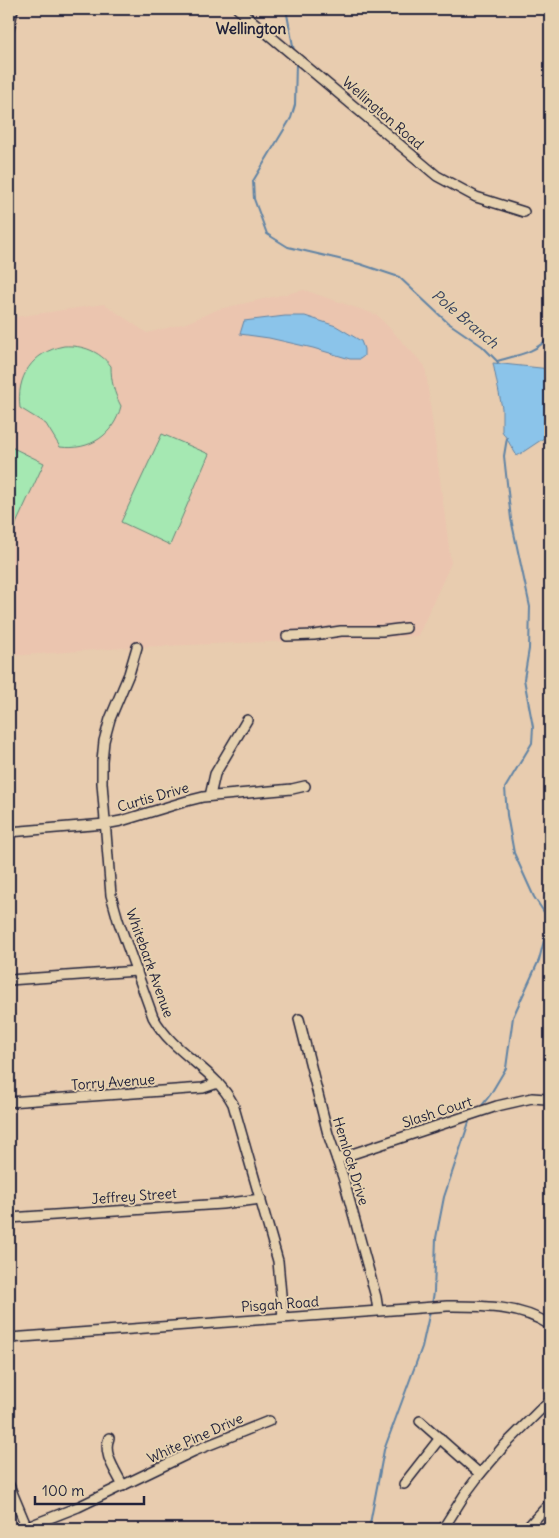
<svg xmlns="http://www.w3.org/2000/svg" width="559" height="1538" viewBox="0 0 559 1538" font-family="Delius,sans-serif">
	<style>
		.built { fill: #ebc5af }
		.green { fill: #a5e8b2; stroke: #648576 }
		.water { fill: #8bc4ea; stroke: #6183a4 }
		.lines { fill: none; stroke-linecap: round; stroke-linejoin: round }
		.stream { stroke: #6183a4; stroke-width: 2 }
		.minor-casing { stroke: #22223b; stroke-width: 12 }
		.minor { stroke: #e6d1af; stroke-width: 9 }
		.labels { text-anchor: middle; stroke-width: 4; stroke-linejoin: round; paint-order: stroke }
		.street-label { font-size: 14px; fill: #22223b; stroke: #e6d1af }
		.neighbourhood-label { font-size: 15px; font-weight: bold; fill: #22223b; stroke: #e6d1af }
		.water-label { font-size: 15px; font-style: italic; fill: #37425e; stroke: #e6d1af }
	</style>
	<rect width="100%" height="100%" fill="#e8ccaf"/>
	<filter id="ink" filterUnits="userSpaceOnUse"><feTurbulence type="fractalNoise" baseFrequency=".02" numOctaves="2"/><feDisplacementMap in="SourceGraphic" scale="10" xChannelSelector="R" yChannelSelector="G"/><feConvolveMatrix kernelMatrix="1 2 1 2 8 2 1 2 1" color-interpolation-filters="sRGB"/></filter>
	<g filter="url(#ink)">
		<polygon class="built" points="304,290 377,315 425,366 451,563 418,636 137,647 9,656 9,318 104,304 147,333 186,323 219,309"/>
		<g class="green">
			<path d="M64,346C83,345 99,351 111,366C111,381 114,393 121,406C114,435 90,451 60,447L46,424L20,408C16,377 32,352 64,346Z"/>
			<polygon points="162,434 209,454 170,545 121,522"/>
			<polygon points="9,446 44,463 9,539"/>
		</g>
		<g class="water">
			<polygon points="285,316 305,316 336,326 361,341 364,349 364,356 360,359 350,359 313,348 269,338 240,334 244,321"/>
			<polygon points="493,363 550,369 550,434 517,456 502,431 502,408"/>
		</g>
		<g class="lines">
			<g class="stream">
				<polyline points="286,9 294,51"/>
				<polyline points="296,63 295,105 291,118 253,181 254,199 267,234 288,247 360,264 399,277 447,322 482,346 496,360 499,364"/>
				<path d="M497,361C517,355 536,353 550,336"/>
				<polyline points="507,438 504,456 511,519 530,607 529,649 524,679 533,727 532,743 505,788 507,815 514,853 534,897 550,921"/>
				<polyline points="480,1108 490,1095 506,1068 513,1017 539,960 549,921"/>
				<polyline points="432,1304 434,1292 436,1238 444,1197 470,1119"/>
				<polyline points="369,1529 384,1450 422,1347 430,1311"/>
			</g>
			<defs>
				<g id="minor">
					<polyline points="238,9 437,176 476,197 524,212"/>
					<polyline points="9,29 13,9"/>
					<polyline points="287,636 314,635 341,631 382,631 406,628"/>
					<path d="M137,647L129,674L110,719L104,741L102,761V783L111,895L118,920L153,1017C174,1055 214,1068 233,1104L278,1261L283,1317"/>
					<polyline points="210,796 215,774 247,720"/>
					<polyline points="9,832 105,824 121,821 187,801 203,797 292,789 305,786"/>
					<polyline points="9,980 137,971"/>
					<polyline points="299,1019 328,1134 343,1177 376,1297 378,1310"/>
					<polyline points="9,1102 203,1088 218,1083"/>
					<polyline points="337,1159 497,1106 532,1098 546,1099"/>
					<polyline points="9,1218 222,1204 261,1199"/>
					<path d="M9,1338L447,1306C482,1306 520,1305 550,1325"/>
					<polyline points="420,1421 480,1474"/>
					<path d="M109,1438C102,1454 116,1471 123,1486"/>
					<polyline points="404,1484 440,1438"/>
					<polyline points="9,1485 27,1528"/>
					<polyline points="22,1529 78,1507 194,1451 269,1421"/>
					<polyline points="443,1529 465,1494 480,1474 503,1447 541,1409 550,1402"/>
					<polyline points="526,1529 550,1503"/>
				</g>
			</defs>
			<use href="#minor" class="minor-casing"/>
			<use href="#minor" class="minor"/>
		</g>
	</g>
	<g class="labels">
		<g class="street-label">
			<text transform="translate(383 113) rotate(41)" y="5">Wellington Road</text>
			<text transform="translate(153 797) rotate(-16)" y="5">Curtis Drive</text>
			<text transform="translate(150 963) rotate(70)" y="5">Whitebark Avenue</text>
			<text transform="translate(113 1082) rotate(-4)" y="5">Torry Avenue</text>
			<text transform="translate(437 1112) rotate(-18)" y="5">Slash Court</text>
			<text transform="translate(351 1161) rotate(73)" y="5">Hemlock Drive</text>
			<text transform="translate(134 1196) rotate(-4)" y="5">Jeffrey Street</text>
			<text transform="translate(280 1304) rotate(-4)" y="5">Pisgah Road</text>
			<text transform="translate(195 1438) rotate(-24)" y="5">White Pine Drive</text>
		</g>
		<g class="neighbourhood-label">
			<text x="251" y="34">Wellington</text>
		</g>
		<g class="water-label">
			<text transform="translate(465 319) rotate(40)" y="5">Pole Branch</text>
		</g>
	</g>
	<rect width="559" height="1538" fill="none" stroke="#e6d1af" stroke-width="30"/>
	<rect x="15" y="15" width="529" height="1508" fill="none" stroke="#22223b" stroke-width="2" filter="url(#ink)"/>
	<path d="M35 1496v8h109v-8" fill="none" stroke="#22223b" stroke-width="2.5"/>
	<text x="42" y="1496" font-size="15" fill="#22223b" stroke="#e6d1af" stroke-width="4" paint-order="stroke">100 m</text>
</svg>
